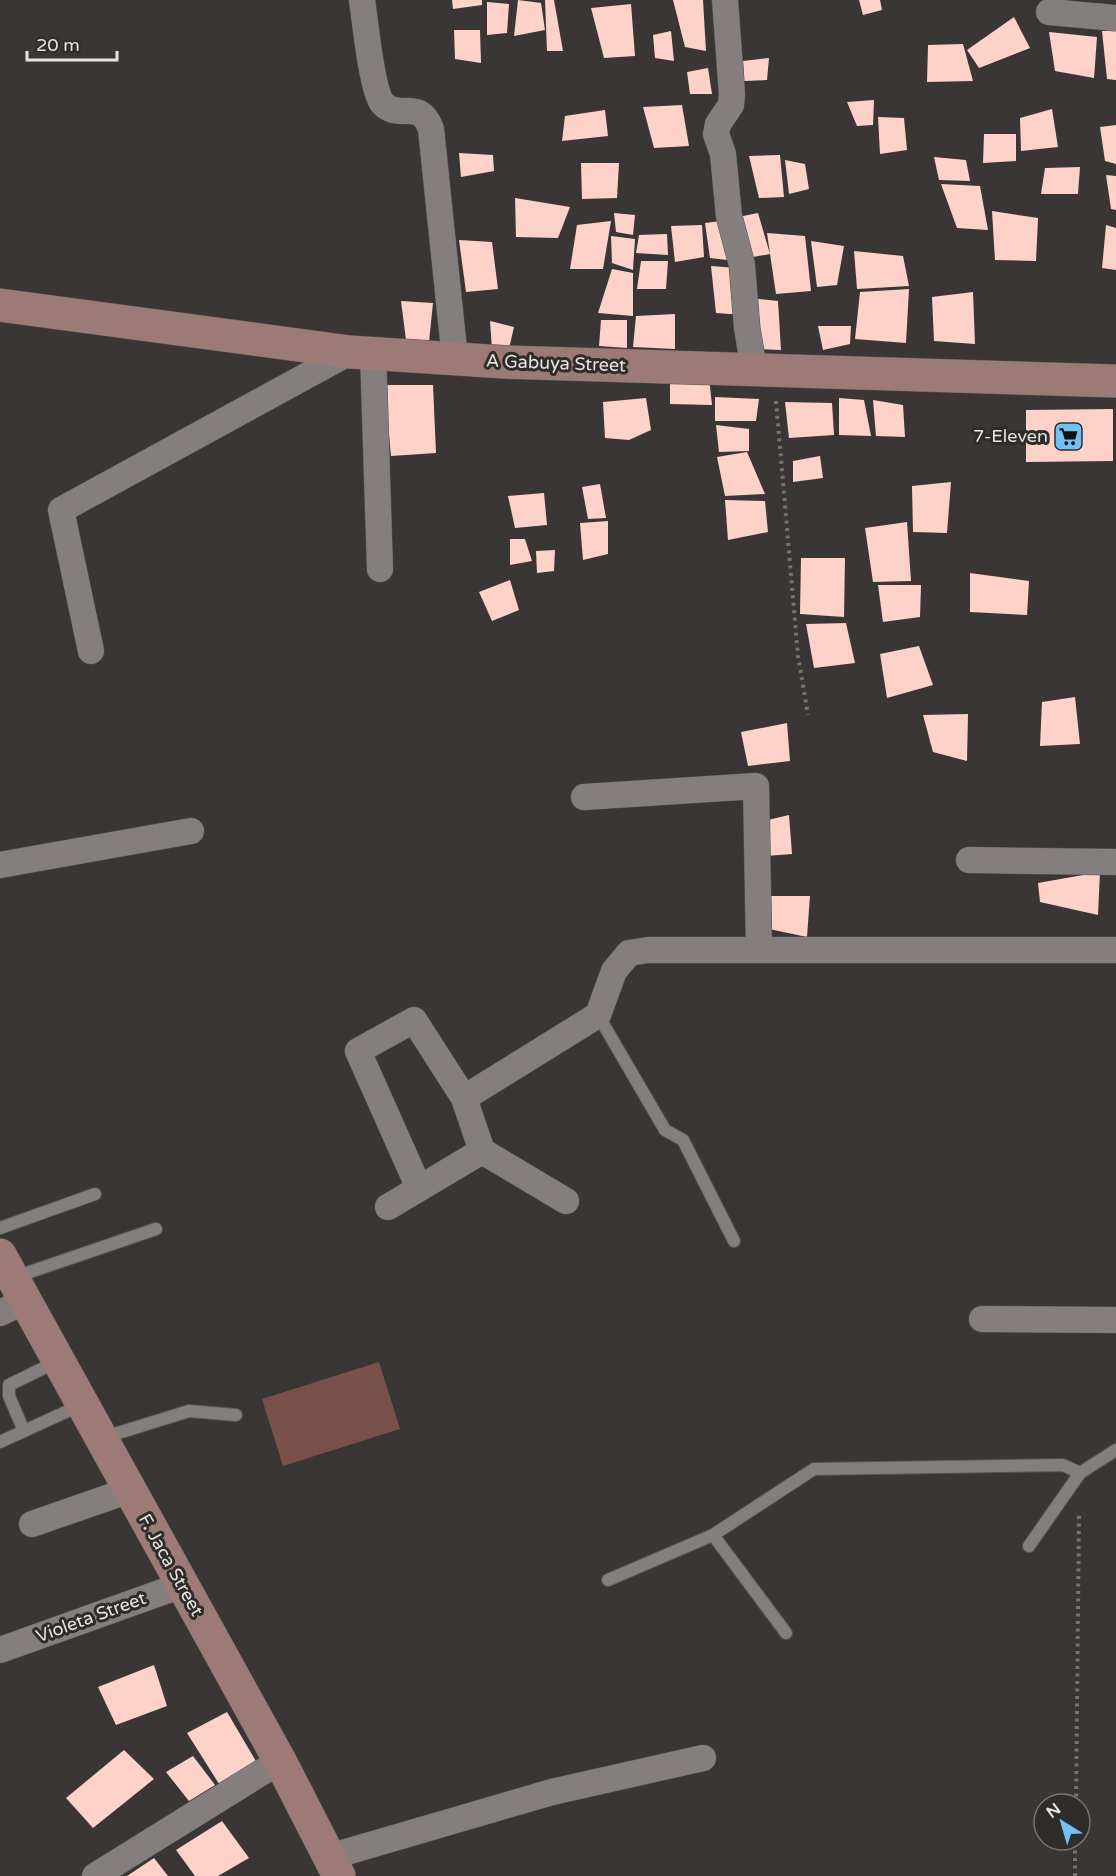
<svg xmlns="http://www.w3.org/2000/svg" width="1116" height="1876" viewBox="0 0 1116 1876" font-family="'Varela Round',sans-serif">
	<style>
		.green { fill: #7a514a }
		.building { fill: #fed1c9 }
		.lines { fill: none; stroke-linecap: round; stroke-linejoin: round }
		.lane-casing { stroke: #585454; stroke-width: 14 }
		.street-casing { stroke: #585454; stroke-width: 27 }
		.secondary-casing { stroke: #585454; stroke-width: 34 }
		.path { stroke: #767372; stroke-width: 4; stroke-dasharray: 3 4.5; stroke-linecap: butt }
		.lane { stroke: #847f7e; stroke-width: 12 }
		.street { stroke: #847f7e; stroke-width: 26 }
		.secondary { stroke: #9c7a75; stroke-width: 33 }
		.labels { text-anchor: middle; stroke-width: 6; stroke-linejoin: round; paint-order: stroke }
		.street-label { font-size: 18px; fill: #e6e3e3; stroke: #2f2c2b }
		.poi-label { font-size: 18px; fill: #e6e3e3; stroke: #2f2c2b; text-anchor: end }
	</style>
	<rect width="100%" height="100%" fill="#3a3635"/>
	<polygon class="green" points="379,1362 400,1429 283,1466 262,1399"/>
	<g class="building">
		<polygon points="452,0 482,0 482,5 453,9"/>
		<polygon points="518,0 541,3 545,30 514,36"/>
		<polygon points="545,0 554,0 563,51 547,51"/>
		<polygon points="673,0 703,0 706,51 685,47"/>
		<polygon points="859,0 880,0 882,10 863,15"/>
		<polygon points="487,2 509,4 507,33 487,35"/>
		<polygon points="631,4 635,56 604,58 591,8"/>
		<polygon points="1014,17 1030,48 979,68 967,50"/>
		<polygon points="454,30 480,30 481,63 455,59"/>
		<polygon points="671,31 674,61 655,58 653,35"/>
		<polygon points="1102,31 1116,31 1116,80 1107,79"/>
		<polygon points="1049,32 1097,37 1094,78 1055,71"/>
		<polygon points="963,44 973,81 927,82 928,45"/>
		<polygon points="769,58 767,80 744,81 743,61"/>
		<polygon points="708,68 712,94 690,94 687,72"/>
		<polygon points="874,100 873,125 857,126 847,102"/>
		<polygon points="682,105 689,146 654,148 643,107"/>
		<polygon points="1052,109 1058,147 1021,151 1020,118"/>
		<polygon points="605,110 608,136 562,141 565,116"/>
		<polygon points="878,117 904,118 907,150 880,154"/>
		<polygon points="1116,125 1116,164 1105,161 1100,127"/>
		<polygon points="984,134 1016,134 1016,161 983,163"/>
		<polygon points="459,153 493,155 494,171 461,177"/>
		<polygon points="780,155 784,197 759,198 749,156"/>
		<polygon points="934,157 966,160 970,181 939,180"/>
		<polygon points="785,160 805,164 809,189 789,194"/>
		<polygon points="581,163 619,163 617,198 582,199"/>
		<polygon points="1080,167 1078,194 1041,194 1045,168"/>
		<polygon points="1106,175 1116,176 1116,210 1111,209"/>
		<polygon points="941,184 980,186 988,230 957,228"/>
		<polygon points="515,198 570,207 558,238 516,237"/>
		<polygon points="992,211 1038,218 1036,261 995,260"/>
		<polygon points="614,213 635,215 633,235 616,232"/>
		<polygon points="758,213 770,254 767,233 805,236 811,291 776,294 770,254 742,259 733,218"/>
		<polygon points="729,220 736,261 710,258 705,223"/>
		<polygon points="611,221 603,269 570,269 577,225"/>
		<polygon points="702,225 704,257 675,262 671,226"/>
		<polygon points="1106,225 1116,228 1116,270 1102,268"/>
		<polygon points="667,234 668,255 636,253 639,235"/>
		<polygon points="611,236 635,239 633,270 612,263"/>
		<polygon points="459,240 492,242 498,289 466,292"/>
		<polygon points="811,241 844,246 837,285 817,287"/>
		<polygon points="854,251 903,256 909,286 857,289"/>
		<polygon points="641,261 668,261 666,289 637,289"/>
		<polygon points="711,266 737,268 744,315 716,313"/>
		<polygon points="612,269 633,273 633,316 598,313"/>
		<polygon points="909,289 906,343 855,339 860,292"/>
		<polygon points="973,292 975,344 934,341 932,297"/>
		<polygon points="750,298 778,301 781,350 753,349"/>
		<polygon points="401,301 433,303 429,342 406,340"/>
		<polygon points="675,314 675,349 633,347 636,316"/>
		<polygon points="601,320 627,320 627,348 599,346"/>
		<polygon points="490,321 514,327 508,353 492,349"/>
		<polygon points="818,326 851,326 850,344 823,350"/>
		<polygon points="709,378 712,405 670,404 670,382"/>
		<polygon points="384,385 433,385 436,453 391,456"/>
		<polygon points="715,397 759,399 756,421 715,421"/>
		<polygon points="646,398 651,430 629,440 605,438 603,402"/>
		<polygon points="839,398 864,400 871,436 839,435"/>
		<polygon points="873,400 903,405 905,437 876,436"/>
		<polygon points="785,402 832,403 834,435 789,438"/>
		<polygon points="1113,409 1113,461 1026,462 1026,410"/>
		<polygon points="716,425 749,429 749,451 719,452"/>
		<polygon points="747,452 765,494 725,496 717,457"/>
		<polygon points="820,456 823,478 793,482 793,461"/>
		<polygon points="951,482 947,533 913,532 912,486"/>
		<polygon points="600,484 606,518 588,519 582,487"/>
		<polygon points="544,493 547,525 515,528 508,496"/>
		<polygon points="725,500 765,501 768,532 728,540"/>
		<polygon points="608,521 608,554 583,560 580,523"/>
		<polygon points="907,522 911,581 873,582 865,528"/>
		<polygon points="510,539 525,539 532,561 510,565"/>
		<polygon points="555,550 554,571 537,573 536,551"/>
		<polygon points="801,558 845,558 844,617 800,614"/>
		<polygon points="970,573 1029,581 1027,615 970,612"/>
		<polygon points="510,580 519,610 492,621 479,592"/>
		<polygon points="878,585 921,585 920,617 883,622"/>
		<polygon points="846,623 855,663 814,668 806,624"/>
		<polygon points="919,646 933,685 887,698 880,654"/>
		<polygon points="1075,697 1080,744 1040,746 1042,702"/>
		<polygon points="968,714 967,761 933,752 923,715"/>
		<polygon points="787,723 790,761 748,766 741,732"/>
		<polygon points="789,815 792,854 766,856 768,820"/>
		<polygon points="1100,872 1098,915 1040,902 1038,883"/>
		<polygon points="768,896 810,896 807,937 769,929"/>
		<polygon points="154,1665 167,1706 116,1725 98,1687"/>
		<polygon points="227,1712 257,1763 221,1787 187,1733"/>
		<polygon points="124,1750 154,1779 93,1828 66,1798"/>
		<polygon points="193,1756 215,1785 189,1801 166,1772"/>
		<polygon points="222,1821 249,1858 218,1876 195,1876 176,1850"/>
		<polygon points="154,1858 168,1876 127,1876"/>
	</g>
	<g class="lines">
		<defs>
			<g id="lane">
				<polyline points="598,1015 665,1130 683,1140 734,1241"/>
				<polyline points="0,1228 95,1194"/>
				<polyline points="15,1277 156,1229"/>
				<polyline points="24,1431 9,1396 9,1385 58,1361"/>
				<polyline points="102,1438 189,1411 236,1415"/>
				<polyline points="0,1442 81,1405"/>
				<polyline points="713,1535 786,1633"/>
				<polyline points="1029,1546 1080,1473 1116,1450"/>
				<polyline points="608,1580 713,1535 814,1469 1063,1465 1080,1473"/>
			</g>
			<g id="street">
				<path d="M362,0C365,20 372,92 383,104C401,121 419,97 431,129L455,359"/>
				<polyline points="725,0 732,94 731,105 718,124 716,134 723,154 729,216 742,265 747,328 754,369"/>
				<polyline points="1049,12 1116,18"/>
				<polyline points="373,353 380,569"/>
				<polyline points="91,651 61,510 350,352"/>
				<polyline points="584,797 756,786 759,950"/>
				<polyline points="969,860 1116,862"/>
				<polyline points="0,865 191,831"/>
				<polyline points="464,1098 598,1015 614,971 629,953 648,950 1116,950"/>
				<polyline points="419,1188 358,1051 414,1020 464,1098 482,1151 566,1201"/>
				<polyline points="388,1207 482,1151"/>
				<polyline points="0,1313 25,1301"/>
				<polyline points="982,1319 1116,1320"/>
				<polyline points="32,1524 130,1490"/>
				<polyline points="0,1650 182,1585"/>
				<polyline points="329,1857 552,1792 703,1758"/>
				<polyline points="95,1876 280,1761"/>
			</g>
			<g id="secondary">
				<polyline points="0,305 350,352 504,362 1116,381"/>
				<polyline points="0,1255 280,1761 339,1876"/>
			</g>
		</defs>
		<use href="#lane" class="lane-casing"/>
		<use href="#street" class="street-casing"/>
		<use href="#secondary" class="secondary-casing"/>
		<g class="path">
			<polyline points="776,401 798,656 808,715"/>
			<polyline points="1076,1804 1079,1514"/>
			<polyline points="1075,1876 1075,1840"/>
		</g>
		<use href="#lane" class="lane"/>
		<use href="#street" class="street"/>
		<use href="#secondary" class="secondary"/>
	</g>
	<defs>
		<symbol id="supermarket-square" viewBox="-11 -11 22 22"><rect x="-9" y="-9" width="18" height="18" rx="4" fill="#74c0f6" stroke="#2f2c2b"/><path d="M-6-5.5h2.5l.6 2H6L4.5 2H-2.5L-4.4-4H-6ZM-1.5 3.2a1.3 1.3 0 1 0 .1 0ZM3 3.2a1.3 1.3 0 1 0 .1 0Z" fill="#111"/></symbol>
	</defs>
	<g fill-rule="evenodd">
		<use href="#supermarket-square" x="1052" y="420" width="33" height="33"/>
	</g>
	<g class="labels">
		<g class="street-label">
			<text transform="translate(556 363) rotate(2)" y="6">A Gabuya Street</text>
			<text transform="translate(171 1565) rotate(61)" y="6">F. Jaca Street</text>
			<text transform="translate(91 1617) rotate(-20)" y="6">Violeta Street</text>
		</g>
		<g class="poi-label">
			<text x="1048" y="442">7-Eleven</text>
		</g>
	</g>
	<g transform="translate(1062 1822) rotate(323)"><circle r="28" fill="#2f2c2b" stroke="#787575" stroke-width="1.5"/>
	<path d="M0-4.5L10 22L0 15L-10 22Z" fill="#74c0f6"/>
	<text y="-9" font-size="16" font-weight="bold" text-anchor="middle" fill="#e6e3e3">N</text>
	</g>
	<path d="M27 51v9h90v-9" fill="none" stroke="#e6e3e3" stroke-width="3"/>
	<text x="36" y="51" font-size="18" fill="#e6e3e3" stroke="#2f2c2b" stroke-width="4.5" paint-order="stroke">20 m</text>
</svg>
